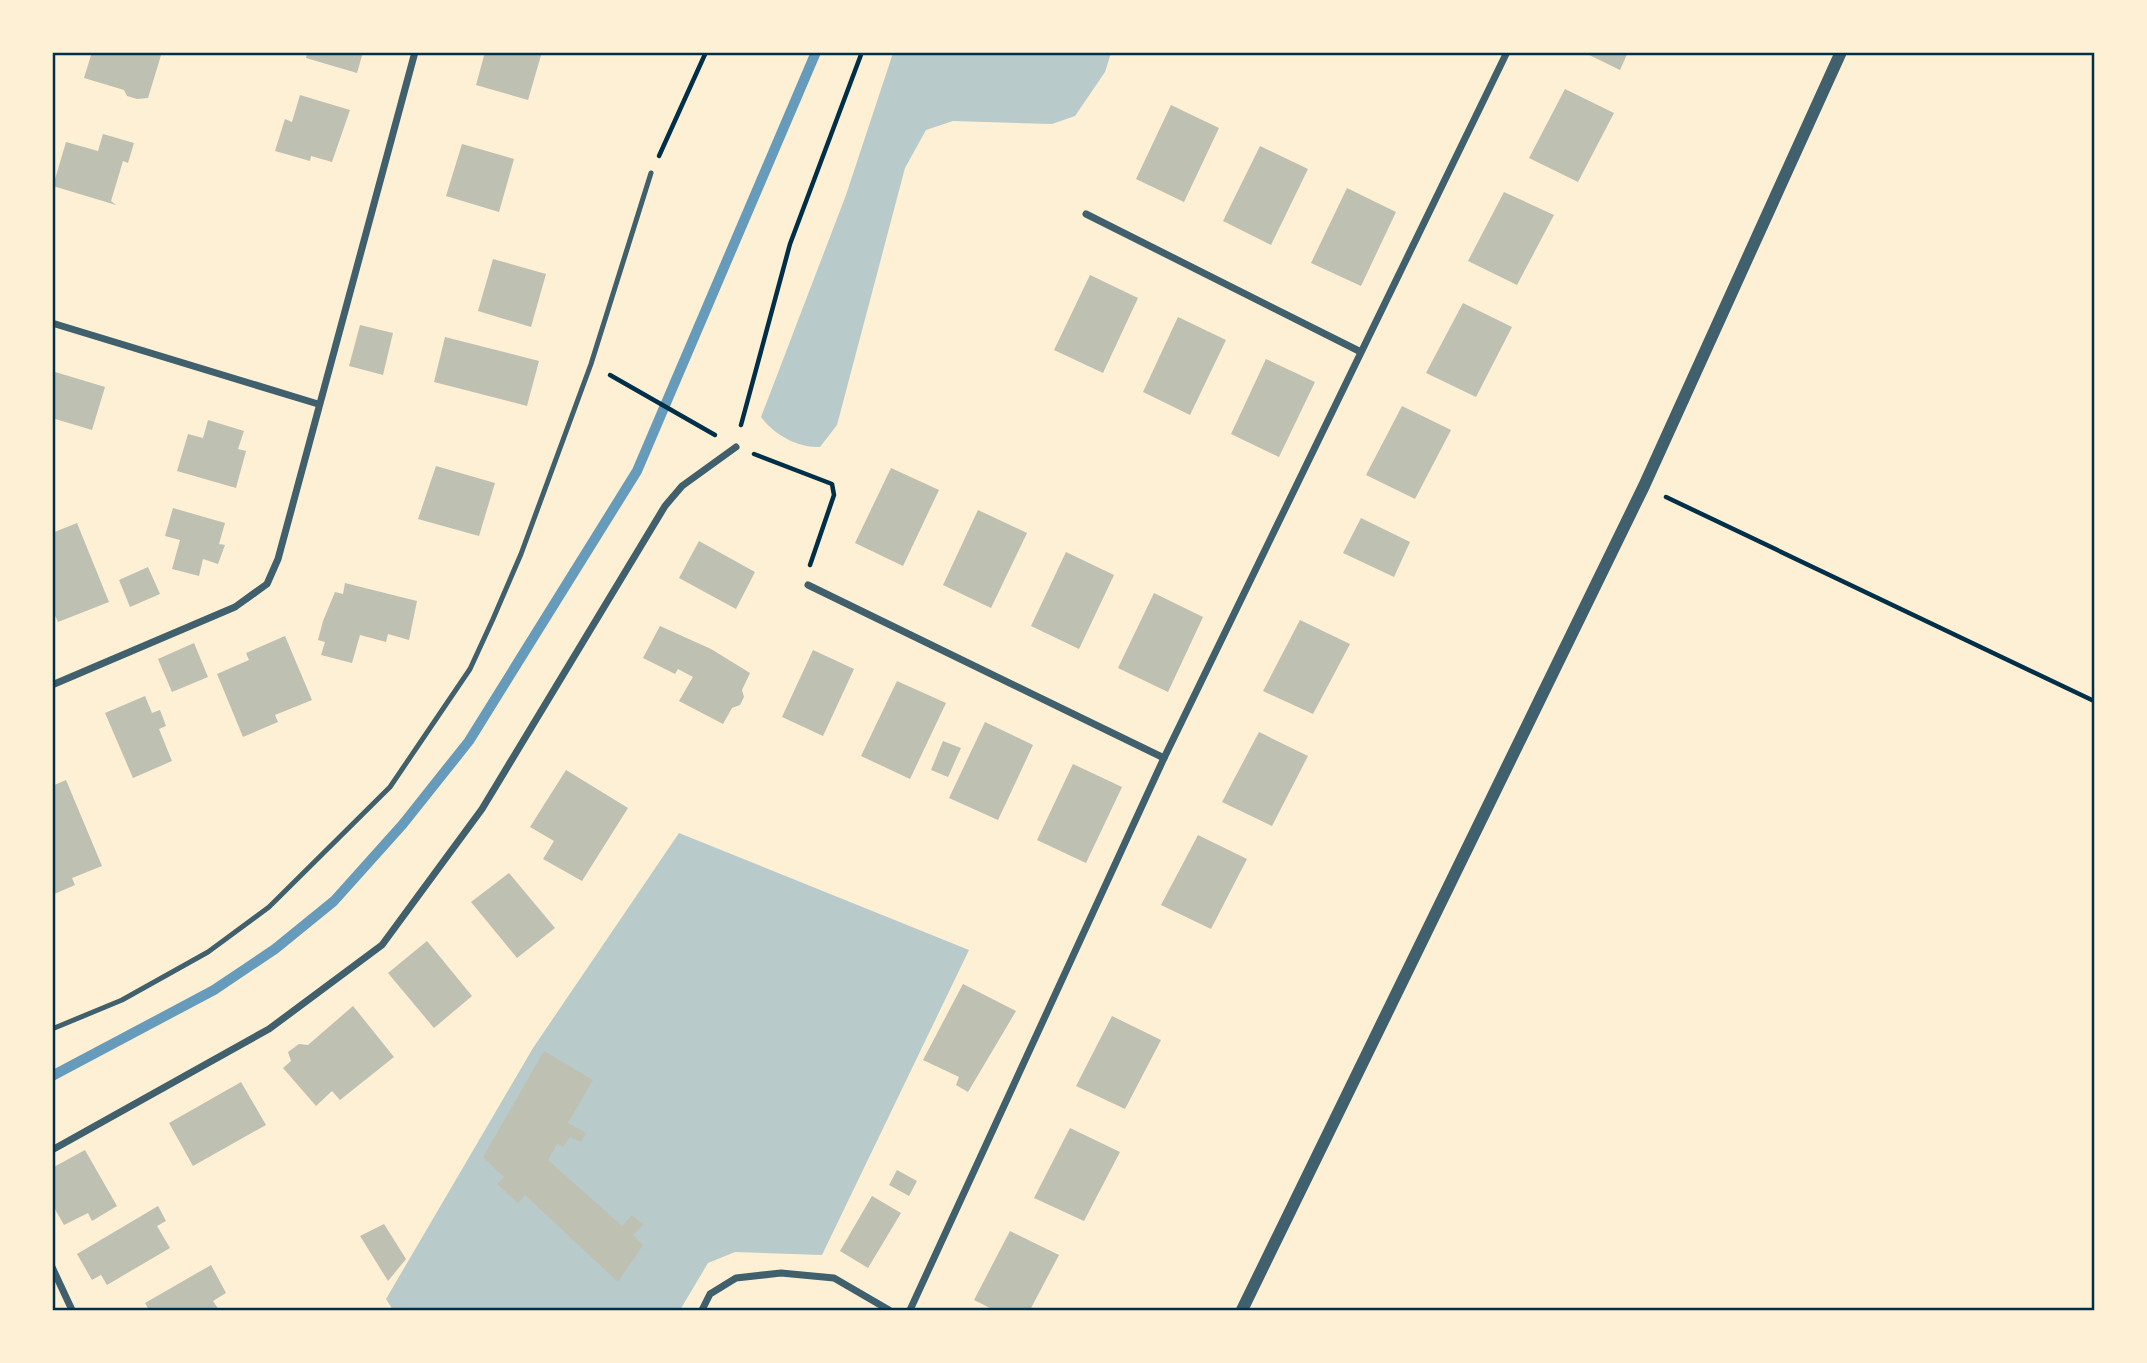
<svg xmlns="http://www.w3.org/2000/svg" width="2147" height="1363" viewBox="0 0 2147 1363" font-family="'Zilla Slab',serif">
	<style>
		.green { fill: #b9caca }
		.lines { fill: none; stroke-linecap: round; stroke-linejoin: round }
		.stream { stroke: #669bbc; stroke-width: 10 }
		.building { fill: #bec0b2 }
		.path { stroke: #003049; stroke-width: 4.5 }
		.service { stroke: #3f606c; stroke-width: 5 }
		.minor { stroke: #3f606c; stroke-width: 7 }
		.tertiary { stroke: #3f606c; stroke-width: 12 }
		.neatline { fill: none; stroke: #003049; stroke-width: 2.5 }
	</style>
	<rect width="100%" height="100%" fill="#fdf0d5"/>
	<g class="green">
		<path d="M893,53H1111L1105,72L1075,116L1052,124L953,121L926,130L905,168L837,425L820,447C798,448 774,435 761,417L846,195Z"/>
		<polygon points="679,833 969,950 822,1255 735,1252 708,1263 680,1310 393,1310 386,1299 533,1048"/>
	</g>
	<g class="lines">
		<polyline class="stream" points="52,1076 214,990 275,949 334,901 403,824 469,741 637,471 816,52"/>
	</g>
	<g class="building">
		<polygon points="92,52 162,52 148,98 137,99 127,96 124,90 84,78"/>
		<polygon points="307,52 363,52 357,73 306,58"/>
		<polygon points="485,52 542,52 528,100 476,85"/>
		<polygon points="1583,52 1628,52 1620,70"/>
		<polygon points="1565,89 1614,113 1578,182 1529,158"/>
		<polygon points="300,95 350,110 332,162 311,156 310,161 275,151 285,119 292,122"/>
		<polygon points="1171,105 1219,128 1184,202 1136,179"/>
		<polygon points="103,134 134,143 128,163 123,161 111,201 116,205 53,186 66,142 98,151"/>
		<polygon points="462,144 514,159 499,212 446,196"/>
		<polygon points="1260,146 1308,169 1271,245 1223,221"/>
		<polygon points="1347,188 1396,212 1361,286 1311,263"/>
		<polygon points="1504,192 1554,215 1517,285 1468,261"/>
		<polygon points="493,259 546,274 531,327 478,311"/>
		<polygon points="1090,275 1138,298 1103,373 1054,350"/>
		<polygon points="1463,303 1512,327 1476,397 1426,373"/>
		<polygon points="1178,317 1226,340 1190,415 1143,392"/>
		<polygon points="360,325 393,333 383,375 349,366"/>
		<polygon points="445,337 539,361 527,406 434,382"/>
		<polygon points="1266,359 1315,382 1279,457 1231,434"/>
		<polygon points="52,371 105,387 92,430 52,418"/>
		<polygon points="1402,406 1451,430 1415,499 1366,475"/>
		<polygon points="208,420 244,431 238,449 246,451 236,488 177,471 188,434 203,438"/>
		<polygon points="436,466 495,483 479,536 418,519"/>
		<polygon points="891,468 939,490 903,566 855,543"/>
		<polygon points="173,508 225,523 219,544 225,545 218,564 203,559 199,576 172,569 180,540 165,536"/>
		<polygon points="978,510 1027,533 991,608 943,585"/>
		<polygon points="1361,518 1410,542 1394,577 1343,553"/>
		<polygon points="77,523 109,602 58,622 52,609 52,533"/>
		<polygon points="699,541 755,572 736,609 679,578"/>
		<polygon points="1066,552 1114,575 1079,649 1031,626"/>
		<polygon points="148,567 160,594 130,607 119,580"/>
		<polygon points="345,583 417,601 409,640 388,634 386,642 360,635 352,663 321,655 325,642 318,640 323,621 335,592 343,594"/>
		<polygon points="1154,593 1203,617 1168,692 1118,668"/>
		<polygon points="1300,620 1350,644 1313,714 1263,691"/>
		<polygon points="660,626 711,649 750,673 742,690 744,697 740,705 732,708 723,724 679,701 693,677 678,669 675,674 643,658"/>
		<polygon points="285,636 312,700 275,715 278,722 243,737 217,674 249,660 246,653"/>
		<polygon points="194,643 208,677 172,692 158,659"/>
		<polygon points="813,650 854,669 823,736 782,717"/>
		<polygon points="897,681 946,703 910,779 861,756"/>
		<polygon points="145,696 152,713 160,710 166,726 159,729 172,761 133,778 105,713"/>
		<polygon points="985,722 1033,745 998,820 949,798"/>
		<polygon points="1259,732 1308,756 1272,826 1222,802"/>
		<polygon points="943,741 961,748 948,777 931,770"/>
		<polygon points="1073,764 1122,787 1086,863 1037,840"/>
		<polygon points="566,770 628,808 582,881 543,859 554,841 530,827"/>
		<polygon points="66,780 102,866 72,878 75,885 52,895 52,786"/>
		<polygon points="1198,835 1247,859 1211,929 1161,905"/>
		<polygon points="509,873 555,928 517,958 471,902"/>
		<polygon points="427,941 472,996 434,1028 388,973"/>
		<polygon points="963,984 1016,1011 968,1092 956,1085 959,1077 923,1060"/>
		<polygon points="353,1006 394,1057 340,1100 332,1091 316,1106 283,1068 291,1061 288,1052 299,1044 308,1045"/>
		<polygon points="1112,1016 1161,1040 1125,1109 1076,1086"/>
		<polygon points="544,1051 593,1080 568,1123 586,1133 581,1142 570,1137 563,1147 557,1144 548,1160 622,1226 632,1215 643,1225 633,1235 643,1245 618,1282 525,1195 518,1203 497,1184 504,1177 483,1157"/>
		<polygon points="241,1082 266,1125 193,1166 169,1123"/>
		<polygon points="1070,1128 1120,1152 1084,1221 1034,1198"/>
		<polygon points="85,1150 117,1206 92,1221 88,1213 64,1225 52,1204 52,1168"/>
		<polygon points="897,1170 917,1181 909,1196 889,1185"/>
		<polygon points="872,1196 901,1213 868,1268 840,1251"/>
		<polygon points="158,1206 166,1221 157,1226 170,1248 107,1285 101,1275 92,1280 77,1254"/>
		<polygon points="384,1224 406,1259 388,1281 360,1236"/>
		<polygon points="1010,1231 1059,1255 1030,1310 994,1310 974,1300"/>
		<polygon points="211,1265 226,1293 213,1301 219,1310 149,1310 145,1303"/>
	</g>
	<g class="lines">
		<g class="path">
			<polyline points="659,156 706,52"/>
			<polyline points="610,375 715,435"/>
			<polyline points="741,425 790,244 862,52"/>
			<polyline points="754,454 832,484 834,495 810,565"/>
			<polyline points="1666,497 2094,701"/>
		</g>
		<polyline class="service" points="52,1029 122,1000 208,952 269,907 390,787 470,669 493,619 521,554 591,364 651,173"/>
		<g class="minor">
			<polyline points="1086,214 1359,351"/>
			<polyline points="52,323 318,404"/>
			<polyline points="808,585 1164,758"/>
			<polyline points="52,685 235,607 267,584 278,559 415,52"/>
			<polyline points="52,1150 269,1029 382,945 482,809 665,506 682,486 736,447"/>
			<polyline points="52,1267 72,1310"/>
			<polyline points="702,1310 710,1294 736,1278 781,1273 834,1278 889,1310"/>
			<polyline points="910,1310 1164,758 1507,52"/>
		</g>
		<polyline class="tertiary" points="1242,1310 1644,486 1841,52"/>
	</g>
	<rect width="2147" height="1363" fill="none" stroke="#fdf0d5" stroke-width="108"/>
	<rect x="54" y="54" width="2039" height="1255" class="neatline"/>
</svg>
